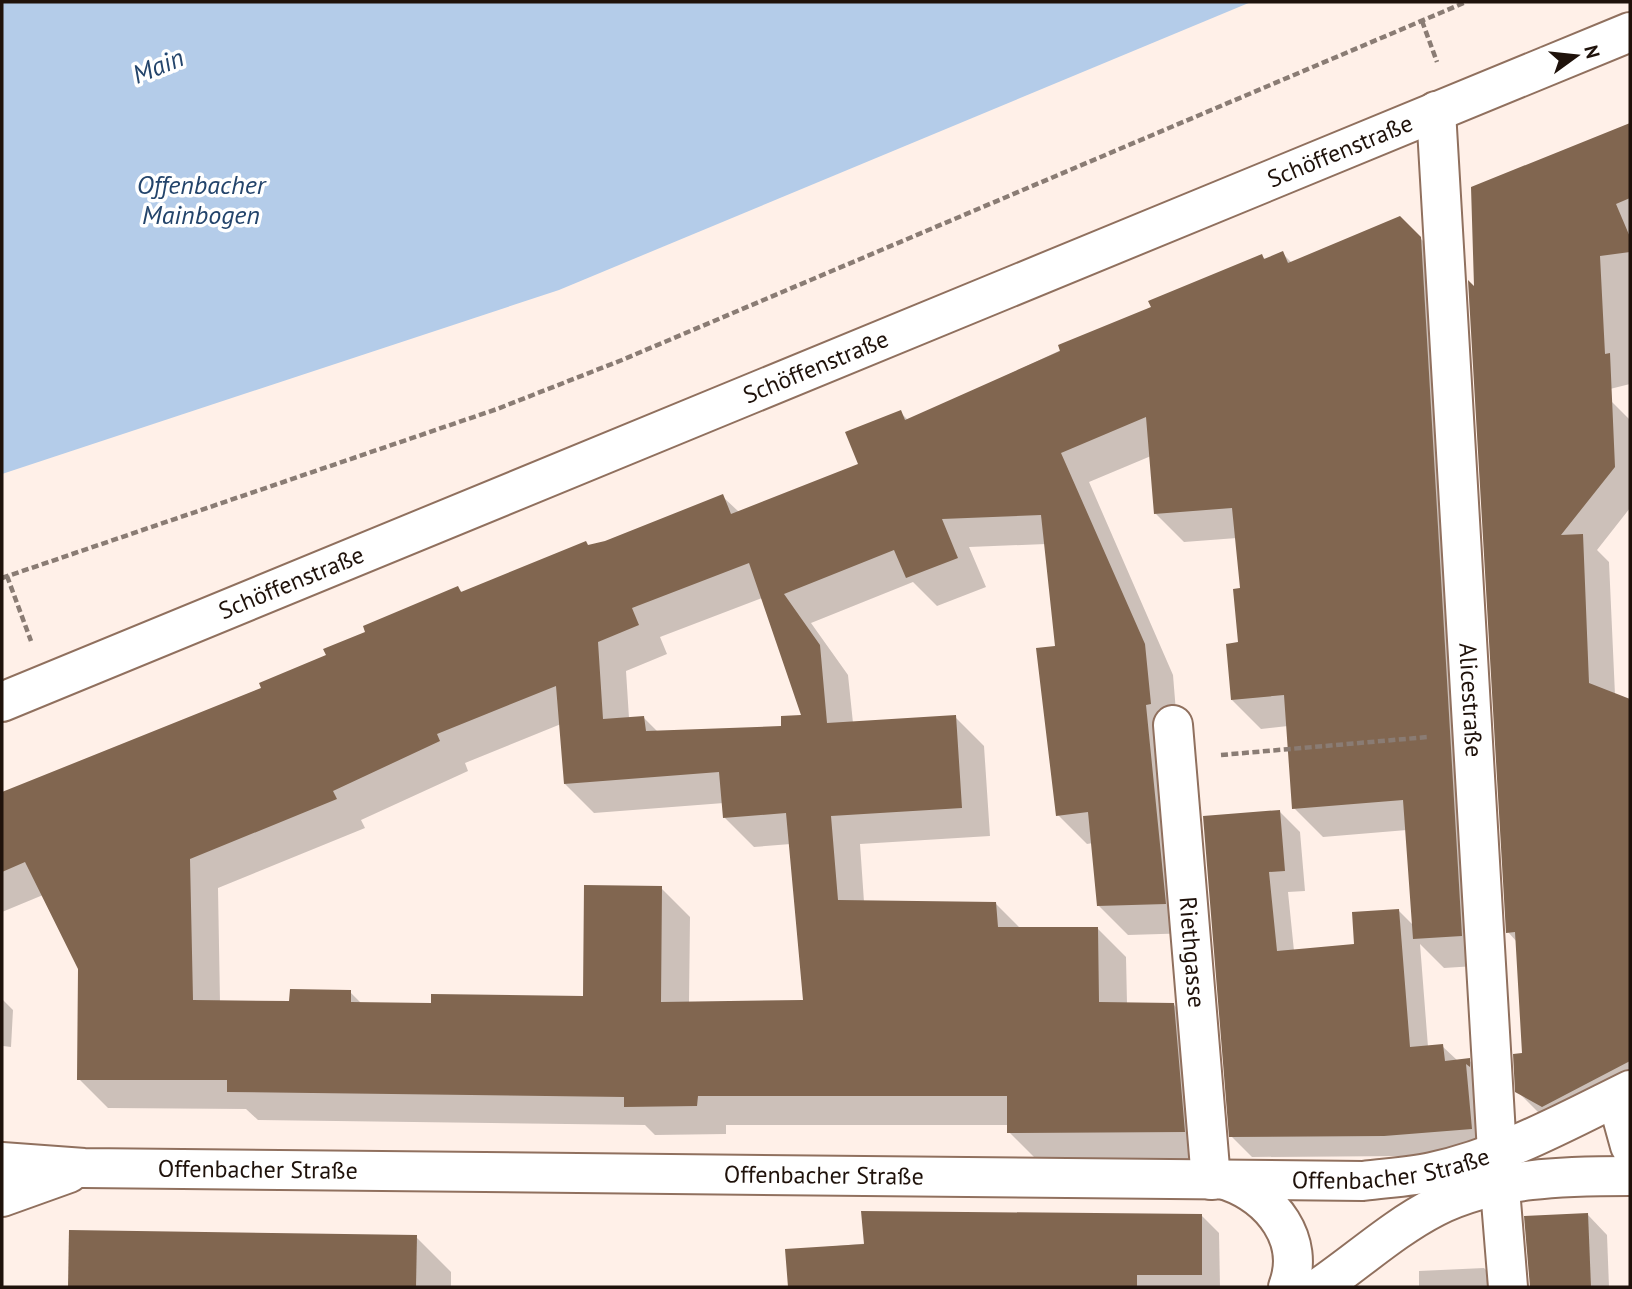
<svg xmlns="http://www.w3.org/2000/svg" width="1632" height="1289" viewBox="0 0 1632 1289" font-family="'PT Sans',sans-serif">
	<style>
		.water { fill: #b4cce9 }
		.shadow { fill: #0003; fill-rule: evenodd }
		.building { fill: #816650; fill-rule: evenodd }
		.lines { fill: none; stroke-linecap: round; stroke-linejoin: round }
		.street-casing { stroke: #90705e; stroke-width: 42 }
		.path { stroke: #8a7c74; stroke-width: 4.5; stroke-dasharray: 7 3.5; stroke-linecap: butt }
		.street { stroke: #fff; stroke-width: 38 }
		.labels { text-anchor: middle; stroke-width: 7; stroke-linejoin: round; paint-order: stroke }
		.street-label { font-size: 24px; fill: #1f120b; stroke: #fff }
		.water-label { font-size: 26px; font-style: italic; fill: #23446b; stroke: #fff }
	</style>
	<rect width="100%" height="100%" fill="#fff0e8"/>
	<polygon class="water" points="2,2 1251,2 559,290 2,474"/>
	<g class="shadow">
		<polygon points="1630,124 1630,384 1586,395 1611,401 1630,420 1630,508 1597,550 1609,562 1615,695 1630,701 1630,1102 1544,1118 1517,1091 1524,1054 1517,942 1508,932 1472,188"/>
		<path d="M1420,238L1450,268L1491,965L1444,968L1420,944L1428,1047L1442,1046L1458,1061L1469,1060L1489,1081L1491,1149L1405,1156L1252,1157L1231,1136L1204,818L1280,812L1300,832L1305,891L1288,892L1294,951L1356,946L1398,910L1414,926L1407,830L1323,837L1294,808L1288,726L1261,729L1232,700L1240,644L1242,590L1237,538L1184,542L1155,513L1151,456L1089,482L1173,675L1194,933L1128,935L1099,906L1093,843L1087,844L1058,815L1057,648L1046,544L969,547L986,587L937,606L913,582L811,623L848,675L853,723L955,717L984,746L990,836L860,844L864,902L996,904L1021,929L1097,928L1126,957L1127,1004L1174,1005L1203,1034L1213,1161H1038L1009,1132V1125H726V1134L655,1135L645,1125L258,1120L246,1109L108,1108L79,1079L80,968L43,895L2,912V793L263,689L458,588L463,593L605,542L722,496L739,512L860,465L900,412L909,421L1262,256L1266,260L1282,253L1292,263ZM762,598L803,717L783,728L658,732L643,717L629,718L626,671L667,654L660,637ZM561,724L565,784L594,813L724,803L725,818L754,847L791,844L804,1002L689,1003L690,917L661,888L584,998L433,1005L362,1004L350,992L291,1003L220,1002L218,888L365,828L361,820L468,771L465,763Z"/>
		<polygon points="2,999 13,1010 11,1047 3,1046 2,1067"/>
		<polygon points="1201,1215 1219,1233 1220,1287 817,1287 790,1250"/>
		<polygon points="1588,1215 1607,1235 1609,1287 1531,1287"/>
		<polygon points="70,1232 416,1237 451,1272 451,1287 70,1287"/>
		<polygon points="1484,1268 1503,1287 1419,1287 1419,1271"/>
	</g>
	<g class="building">
		<polygon points="1630,123 1630,198 1616,204 1630,237 1630,252 1600,256 1605,354 1610,353 1615,467 1561,535 1583,534 1589,683 1630,699 1630,1061 1542,1107 1515,1092 1513,1054 1522,1053 1515,932 1506,933 1468,280 1474,286 1471,187"/>
		<path d="M1400,216L1421,237L1462,936L1413,939L1403,800L1292,809L1284,695L1231,700L1226,644L1238,642L1233,589L1240,588L1232,508L1154,514L1146,417L1061,453L1145,644L1151,704L1146,705L1166,904L1097,906L1088,812L1056,816L1036,648L1055,646L1041,515L942,519L958,558L906,578L894,550L784,594L820,645L827,723L956,715L962,808L831,816L838,900L996,902L998,927H1098L1099,1002L1174,1003L1185,1132L1007,1133V1096H698L697,1106L624,1107V1097L227,1092V1080H77L78,969L25,862L2,872V792L261,688L259,683L326,655L323,649L365,632L363,626L458,586L461,592L586,541L588,545L605,541L723,494L731,514L858,464L845,432L901,410L905,420L1060,351L1058,345L1151,307L1148,301L1262,254L1264,259L1283,251L1288,263ZM749,563L801,715L781,716V726L646,731L644,716L603,719L598,642L639,625L632,608ZM556,686L564,784L719,772L723,818L786,813L803,1000L661,1002L662,886L584,885L583,996L431,994V1003L351,1002V990L290,989L289,1001L193,1000L190,859L337,799L333,791L440,741L437,734Z"/>
		<polygon points="1280,810 1285,871 1269,872 1277,951 1354,944 1352,912 1399,909 1410,1047 1443,1044 1445,1061 1470,1058 1470,1067 1466,1064 1472,1129 1384,1136 1229,1137 1203,816"/>
		<polygon points="861,1211 1202,1214 1202,1275 1137,1275 1137,1287 788,1287 785,1249 864,1244"/>
		<polygon points="1588,1213 1591,1287 1530,1287 1524,1216"/>
		<polygon points="69,1230 417,1235 416,1287 68,1287"/>
	</g>
	<g class="lines">
		<defs>
			<g id="street">
				<path id="s1" d="M1436,111L1497,1152L1508,1287"/>
				<path id="s2" d="M2,702L1630,32"/>
				<path id="s3" d="M1173,725L1211,1180"/>
				<polyline points="1630,1096 1622,1117 1630,1146"/>
				<path id="s4" d="M2,1162L84,1168L1363,1181C1386,1178 1410,1177 1432,1172C1502,1157 1567,1121 1630,1090"/>
				<path d="M1228,1181C1272,1197 1306,1240 1288,1287"/>
				<polyline points="2,1197 69,1173"/>
				<path d="M1320,1287C1358,1261 1394,1228 1435,1207C1495,1177 1565,1176 1630,1176"/>
			</g>
		</defs>
		<use href="#street" class="street-casing"/>
		<g class="path">
			<polyline points="1422,21 1437,62"/>
			<polyline points="7,576 31,641"/>
			<polyline points="2,578 497,409 622,360 1466,2"/>
			<polyline points="1221,755 1428,737"/>
		</g>
		<use href="#street" class="street"/>
	</g>
	<g class="labels">
		<g class="street-label">
			<text dy="8" stroke="none"><textPath href="#s2" startOffset="1447">Schöffenstraße</textPath></text>
			<text dy="8" stroke="none"><textPath href="#s2" startOffset="880">Schöffenstraße</textPath></text>
			<text dy="8" stroke="none"><textPath href="#s2" startOffset="313">Schöffenstraße</textPath></text>
			<text dy="8" stroke="none"><textPath href="#s1" startOffset="590">Alicestraße</textPath></text>
			<text dy="8" stroke="none"><textPath href="#s3" startOffset="228">Riethgasse</textPath></text>
			<text dy="8" stroke="none"><textPath href="#s4" startOffset="1390">Offenbacher Straße</textPath></text>
			<text dy="8" stroke="none"><textPath href="#s4" startOffset="256">Offenbacher Straße</textPath></text>
			<text dy="8" stroke="none"><textPath href="#s4" startOffset="822">Offenbacher Straße</textPath></text>
		</g>
		<g class="water-label">
			<text transform="translate(158 66) rotate(-22)" y="9">Main</text>
			<text x="201" y="194">Offenbacher<tspan x="201" dy="30">Mainbogen</tspan></text>
		</g>
	</g>
	<rect width="1632" height="1289" fill="none" stroke="#1f120b" stroke-width="7"/>
	<g transform="translate(1576 56) rotate(75)" stroke="#ffffff" stroke-width="5" paint-order="stroke">
	<path d="M0-5L12 26L0 18L-12 26Z" fill="#1f120b"/>
	<text y="-10" font-size="19" font-weight="bold" text-anchor="middle" fill="#1f120b">N</text>
	</g>
</svg>
